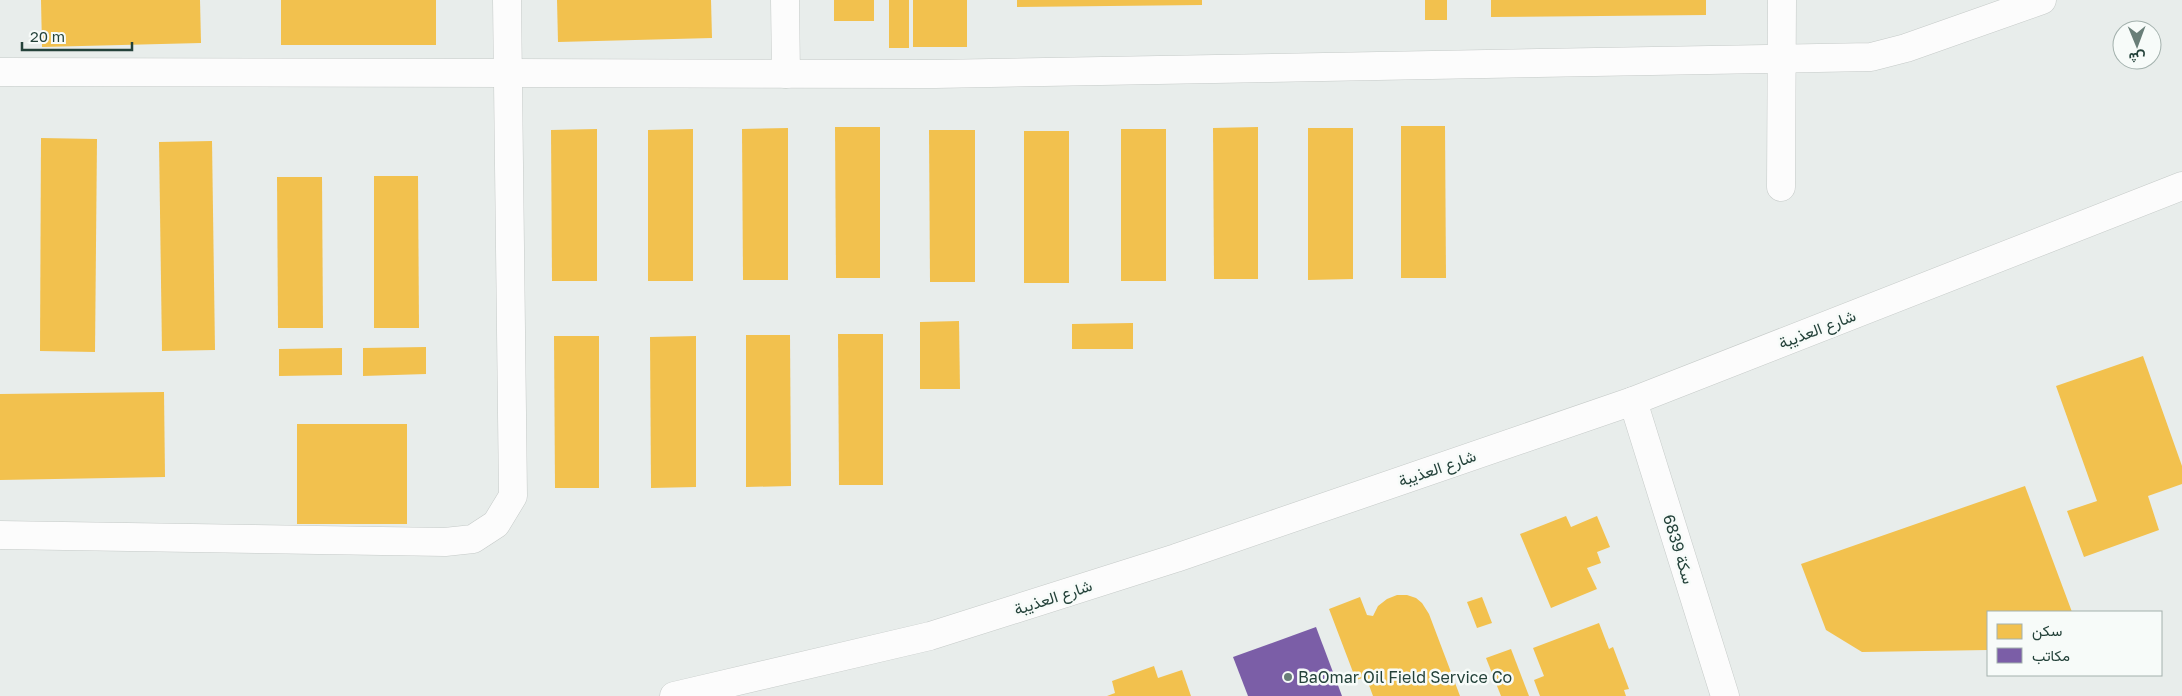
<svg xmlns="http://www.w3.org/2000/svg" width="2182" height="696" viewBox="0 0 2182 696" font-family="'Golos Text',Vazirmatn,sans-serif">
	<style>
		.homes { fill: #f2c14e }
		.offices { fill: #7b5ea7 }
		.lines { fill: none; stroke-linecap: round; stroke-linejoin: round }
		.minor-casing { stroke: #c5cac8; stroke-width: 29 }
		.minor { stroke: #fcfcfc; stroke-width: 28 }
		.poi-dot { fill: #697e78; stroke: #f7fbf9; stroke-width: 2 }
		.labels { text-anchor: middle; stroke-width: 5; stroke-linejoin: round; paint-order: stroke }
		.street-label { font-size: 16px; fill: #24423a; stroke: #f7fbf9 }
		.poi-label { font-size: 16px; fill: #24423a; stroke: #f7fbf9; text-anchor: start }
	</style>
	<rect width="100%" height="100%" fill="#e8edeb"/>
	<g class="homes">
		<polygon points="41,0 200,0 201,43 42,47"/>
		<rect x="281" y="0" width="155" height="45"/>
		<polygon points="557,0 711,0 712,38 558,42"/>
		<rect x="834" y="0" width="40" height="21"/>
		<rect x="889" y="0" width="20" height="48"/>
		<rect x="913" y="0" width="54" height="47"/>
		<polygon points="1017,0 1202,0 1202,5 1017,7"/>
		<rect x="1425" y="0" width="22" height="20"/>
		<polygon points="1491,0 1706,0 1706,15 1491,17"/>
		<polygon points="1401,126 1445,126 1446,278 1401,278"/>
		<polygon points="835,127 880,127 880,278 836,278"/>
		<polygon points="1258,127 1258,279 1214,279 1213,128"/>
		<polygon points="788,128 788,280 743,280 742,129"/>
		<polygon points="1308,128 1353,128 1353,279 1308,280"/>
		<polygon points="597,129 597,281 552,281 551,130"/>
		<polygon points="693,129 693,281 648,281 648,130"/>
		<rect x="1121" y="129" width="45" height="152"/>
		<polygon points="929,130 975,130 975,282 930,282"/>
		<rect x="1024" y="131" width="45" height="152"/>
		<polygon points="41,138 97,139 95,352 40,351"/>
		<polygon points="212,141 215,350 162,351 159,142"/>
		<polygon points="374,176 418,176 419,328 374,328"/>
		<polygon points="277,177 322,177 323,328 278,328"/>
		<polygon points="959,321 960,389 920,389 920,322"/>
		<polygon points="1133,323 1133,349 1072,349 1072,324"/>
		<polygon points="838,334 883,334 883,485 839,485"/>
		<polygon points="746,335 790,335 791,486 746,487"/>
		<polygon points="554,336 599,336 599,488 555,488"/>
		<polygon points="696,336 696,487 651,488 650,337"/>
		<polygon points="426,347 426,374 363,376 363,348"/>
		<polygon points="342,348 342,375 279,376 279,349"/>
		<polygon points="2143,356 2182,466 2182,484 2148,496 2159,530 2084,557 2067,511 2097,501 2056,386"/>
		<polygon points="164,392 165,477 0,480 0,394"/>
		<rect x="297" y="424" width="110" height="100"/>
		<polygon points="2025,486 2072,612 1988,612 1988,650 1862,652 1826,630 1801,564"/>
		<polygon points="1566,516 1571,527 1597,516 1610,547 1597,552 1601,563 1587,568 1597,589 1551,608 1520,534"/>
		<polygon points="1397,595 1407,595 1416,598 1422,603 1429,614 1460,696 1373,696 1366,677 1356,680 1329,609 1360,597 1367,615 1373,616 1378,606 1387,599"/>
		<polygon points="1482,597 1492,623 1477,628 1467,602"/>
		<polygon points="1599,623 1609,649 1613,647 1629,689 1624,690 1626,696 1540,696 1534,680 1544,676 1533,648"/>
		<polygon points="1511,649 1529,696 1501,696 1486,658"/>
		<polygon points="1154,666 1158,678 1182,670 1191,696 1107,696 1115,693 1112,681"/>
	</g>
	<polygon class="offices" points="1316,627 1342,696 1248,696 1233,657"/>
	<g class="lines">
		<defs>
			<g id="minor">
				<polyline points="785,0 786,74"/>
				<polyline points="0,72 935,74 1871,57 1906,48 2042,0"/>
				<polyline points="1781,187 1782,0"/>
				<polyline points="1633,401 1725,696"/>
				<polyline points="0,535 445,542 473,539 496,524 513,496 507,0"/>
				<polyline points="674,696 930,636 1176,558 1633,401 2182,186"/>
			</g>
		</defs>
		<use href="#minor" class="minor-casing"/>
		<use href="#minor" class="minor"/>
	</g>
	<circle class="poi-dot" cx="1288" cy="677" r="5"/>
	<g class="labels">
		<g class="street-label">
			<text transform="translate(1817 329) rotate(-21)" y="6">شارع العذيبة</text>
			<text transform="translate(1437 468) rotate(-19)" y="6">شارع العذيبة</text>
			<text transform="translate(1679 549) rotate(73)" y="6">سكة 6839</text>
			<text transform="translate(1053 597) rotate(-18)" y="6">شارع العذيبة</text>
		</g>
		<g class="poi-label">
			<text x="1298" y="683">BaOmar Oil Field Service Co</text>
		</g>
	</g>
	<rect x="1987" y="611" width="175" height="65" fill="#f7fbf9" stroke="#a3b1ad"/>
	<rect x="1997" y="624" width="25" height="15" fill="#f2c14e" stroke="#a3b1ad"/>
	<text x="2032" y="636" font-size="15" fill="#24423a">سكن</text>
	<rect x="1997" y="648" width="25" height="15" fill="#7b5ea7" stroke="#a3b1ad"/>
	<text x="2032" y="661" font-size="15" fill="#24423a">مكاتب</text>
	<g transform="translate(2137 45) rotate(179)"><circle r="24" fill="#f7fbf9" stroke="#a3b1ad"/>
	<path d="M0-4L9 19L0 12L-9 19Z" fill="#697e78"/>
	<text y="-8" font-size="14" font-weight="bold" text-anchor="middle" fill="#24423a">ش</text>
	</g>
	<path d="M22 42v8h110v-8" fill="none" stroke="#24423a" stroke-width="2.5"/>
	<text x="30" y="42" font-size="15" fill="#24423a" stroke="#f7fbf9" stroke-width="4" paint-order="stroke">20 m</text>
</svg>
